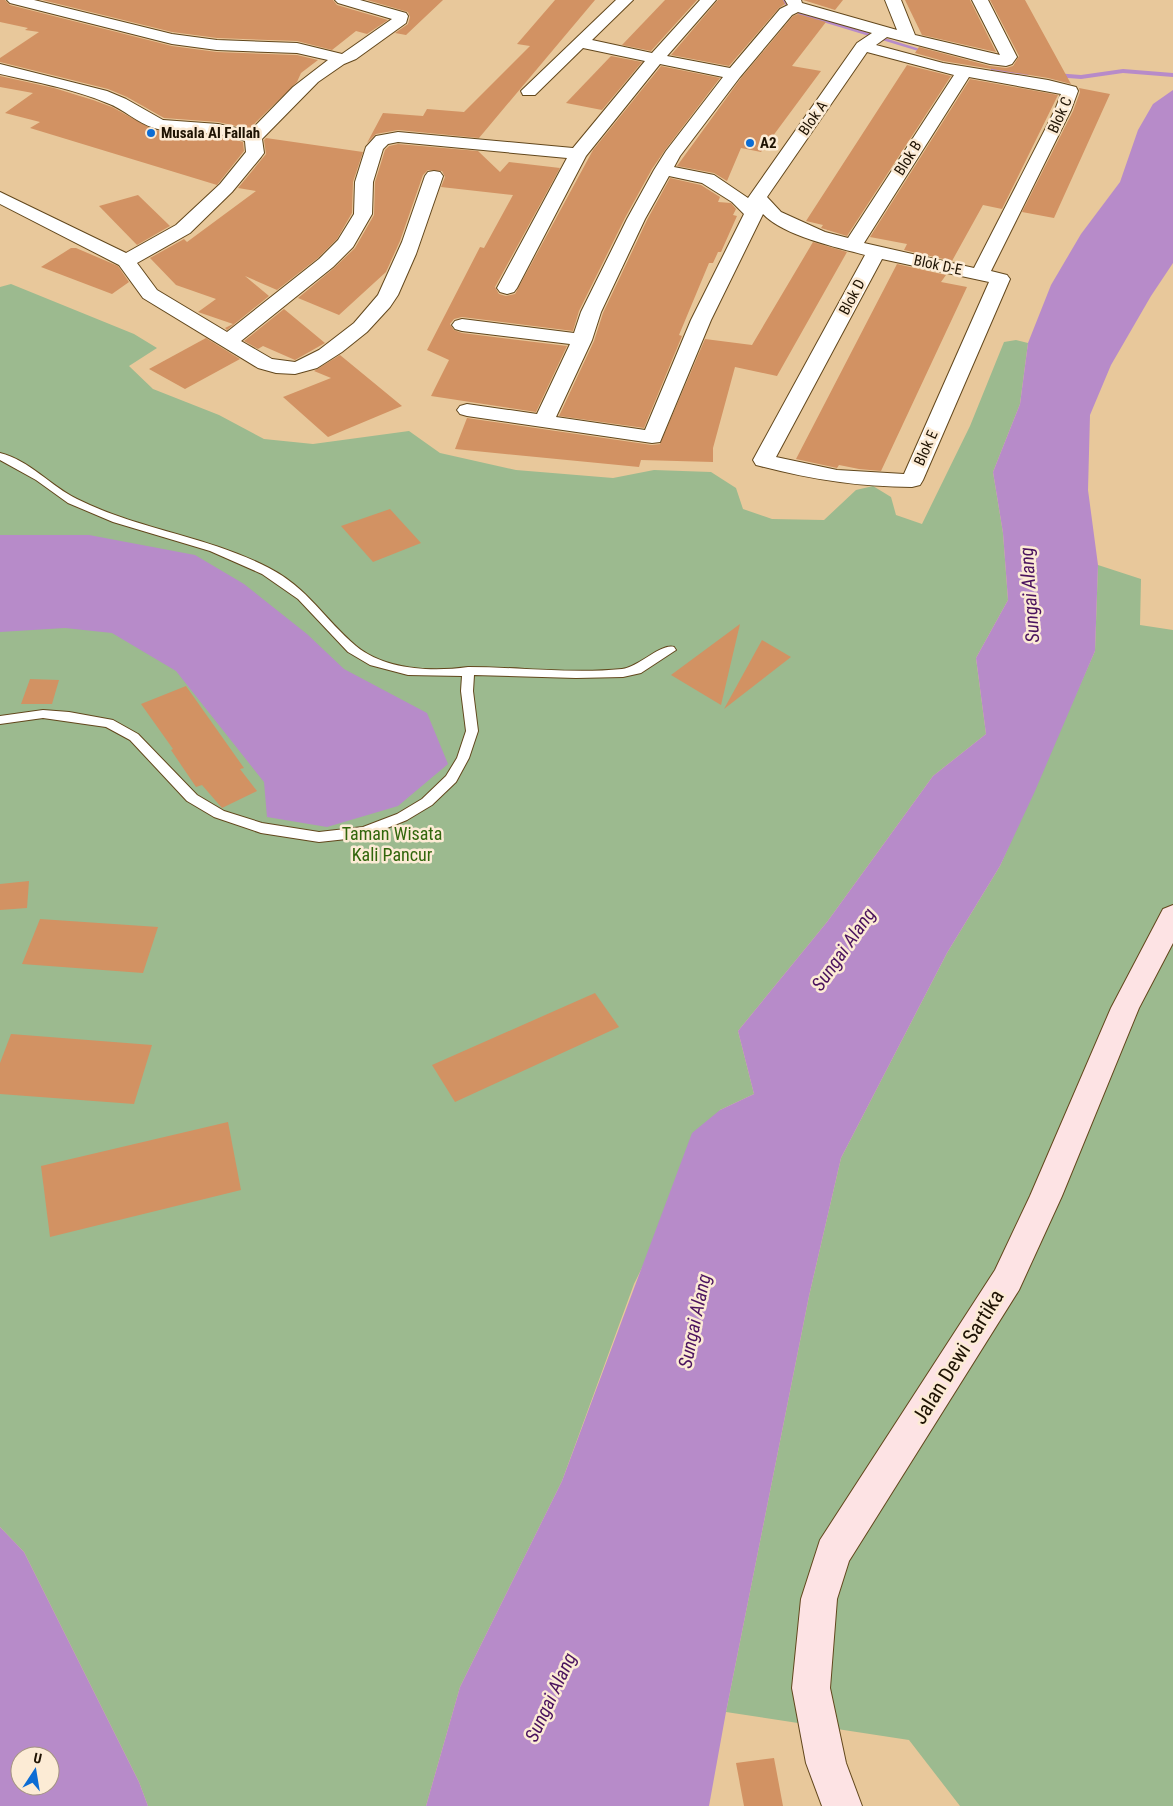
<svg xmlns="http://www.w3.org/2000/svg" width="1173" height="1806" viewBox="0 0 1173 1806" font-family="'Roboto Condensed',sans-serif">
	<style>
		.green { fill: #9cba8f }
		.water { fill: #b78bc9; fill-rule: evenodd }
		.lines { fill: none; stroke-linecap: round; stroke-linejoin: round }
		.stream { fill: #b78bc9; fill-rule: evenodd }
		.building { fill: #d29263 }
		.lane-casing { stroke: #62471c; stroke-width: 2 }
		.street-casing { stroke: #62471c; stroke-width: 2 }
		.secondary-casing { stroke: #62471c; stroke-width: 2 }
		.lane { fill: #fff; fill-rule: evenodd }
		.street { fill: #fff; fill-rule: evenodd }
		.secondary { fill: #fde3e4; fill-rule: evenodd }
		.poi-dot { fill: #0c6cd4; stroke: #fcebd5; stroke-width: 2 }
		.labels { text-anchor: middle; stroke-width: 5; stroke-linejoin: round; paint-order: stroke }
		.far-street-label { font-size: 15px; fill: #1f1303; stroke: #fcebd5 }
		.far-poi-label { font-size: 15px; font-weight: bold; fill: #1f1303; stroke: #fcebd5; text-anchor: start }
		.park-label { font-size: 18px; fill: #31660b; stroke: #fcebd5 }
		.water-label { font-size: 19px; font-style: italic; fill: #4a125d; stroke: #fcebd5 }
		.near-street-label { font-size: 21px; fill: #1f1303; stroke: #fcebd5 }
	</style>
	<rect width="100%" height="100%" fill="#e8c89b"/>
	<g class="green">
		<polygon points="11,284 134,334 157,348 129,366 153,389 219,415 264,439 313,444 409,431 440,453 516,470 613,478 654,470 711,472 736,488 743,509 772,519 824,520 856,490 873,486 891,497 896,515 922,524 970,426 1004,342 1016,340 1028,343 1020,404 993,472 1003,533 1008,600 976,658 986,734 933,776 827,922 738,1031 754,1094 720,1110 634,1284 562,1481 460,1687 426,1806 148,1806 139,1782 24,1552 0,1527 0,287"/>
		<polygon points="1098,565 1141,579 1140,625 1173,630 1173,1806 960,1806 909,1740 726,1712 809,1296 841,1158 947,953 1000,866 1095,651"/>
	</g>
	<g class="water">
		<polygon points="1173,90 1173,263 1151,296 1111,365 1090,415 1088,490 1098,565 1095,651 1035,791 1000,866 947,953 841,1158 809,1296 726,1712 709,1806 426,1806 460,1687 562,1481 692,1133 720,1110 754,1094 738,1031 827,922 933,776 986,734 976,658 1008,600 1003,533 993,472 1020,404 1028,343 1051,285 1081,234 1120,182 1138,130 1153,104"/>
		<polygon points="0,535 89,535 195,555 244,584 307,634 344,669 427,713 448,764 398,806 327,827 267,817 264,782 176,671 112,633 65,628 0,632"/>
		<path d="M0,1527L24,1552L139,1782L148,1806H0ZM20,1756H50V1786H20Z"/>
	</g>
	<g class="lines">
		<g class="stream">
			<polygon points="779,0 786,0 804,13 933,53 928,54 800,15"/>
			<polygon points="993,67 1028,71 1031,73 1028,75 991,70 991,68"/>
			<polygon points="1123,69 1173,73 1173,77 1123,73 1081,79 1055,77 1052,75 1055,73 1081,75"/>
		</g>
	</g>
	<g class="building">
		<polygon points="0,0 5,0 10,5 172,46 217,52 297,55 318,60 301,73 297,82 249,129 218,122 164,118 127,97 108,89 0,62 0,58 39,32 25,30 28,28 0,22"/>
		<polygon points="42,0 333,0 337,5 388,20 367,34 356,31 332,50 297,41 217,38 172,32"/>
		<polygon points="367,0 443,0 406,35 395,33 408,24 410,17 408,12"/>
		<polygon points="555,0 595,0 479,138 398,130 376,134 367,143 383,113 423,116 427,109 464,112 530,46 517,44"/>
		<polygon points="665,0 697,0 651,51 622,45"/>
		<polygon points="718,0 783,0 785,4 779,8 729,66 671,55"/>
		<polygon points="803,0 843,0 835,10"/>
		<polygon points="905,0 970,0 996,52 922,35"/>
		<polygon points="990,0 1025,0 1071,84 1048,78 943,61 915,53 919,47 990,66 1006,68 1013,66 1019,56"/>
		<polygon points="798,14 826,22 792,66 821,71 761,152 741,148 727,181 714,173 677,166 741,78 793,16"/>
		<polygon points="611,56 642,62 602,110 566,103"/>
		<polygon points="907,65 951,76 847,236 821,228 823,225 806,221"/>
		<polygon points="661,66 720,78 665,150 652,169 625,218 579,311 573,331 462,317 454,319 450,324 454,330 462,333 567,346 536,412 431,396 449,360 427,350 480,247 484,248 513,195 441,187 445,177 442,171 428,170 423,175 400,241 386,272 339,315 298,298 334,268 355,248 374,215 375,182 385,150 389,146 398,144 478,151 500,172 509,162 560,168 495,287 499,294 506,296 515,294 593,150"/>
		<polygon points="0,76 54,88 93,100 112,107 154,130 233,139 243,142 244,151 217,185 30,128 40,122 5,113 33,93 0,87"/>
		<polygon points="970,79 1058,95 1002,209 983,205 952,261 904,250 907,244 870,237"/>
		<polygon points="1079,88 1110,94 1054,218 1022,212 1073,111 1080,92"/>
		<polygon points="266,138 363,152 353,182 352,213 337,239 318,258 277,290 245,276 269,296 227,330 225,328 233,324 198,312 216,299 176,285 150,258 184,239 187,242 256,191 238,188 266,154 264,140"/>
		<polygon points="670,178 701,185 720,197 718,202 731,203 736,209 733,215 737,216 721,252 718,252 713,263 709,263 679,335 682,336 644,428 559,416 594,341 603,313 647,220"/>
		<polygon points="138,195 170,226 137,245 99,206"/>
		<polygon points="813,242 847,252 777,376 735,367 713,448 713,462 641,460 639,467 455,449 467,418 652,445 660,444 705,339 752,345"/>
		<polygon points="71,248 76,248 118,266 129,282 112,294 41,267"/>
		<polygon points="897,264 946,275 941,282 967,287 881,471 859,469 839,465 837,468 796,459"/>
		<polygon points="284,309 325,343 295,360 263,346 258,349 244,341"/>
		<polygon points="206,338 240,359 185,389 149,369"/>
		<polygon points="340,355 402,406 328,437 283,397 331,378 314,371"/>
		<polygon points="390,509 421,543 373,562 341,526"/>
		<polygon points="740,624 721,705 671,675"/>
		<polygon points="762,640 791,657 724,709"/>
		<polygon points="30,679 59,680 52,704 21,704"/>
		<polygon points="186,686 244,768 240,769 257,791 222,808 202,785 196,787 171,750 173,749 141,704"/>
		<polygon points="29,881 27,908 0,910 0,884"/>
		<polygon points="40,919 158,927 143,973 22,964"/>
		<polygon points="595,993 619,1027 455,1102 432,1065"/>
		<polygon points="11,1034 152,1045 134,1104 0,1094 0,1063"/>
		<polygon points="228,1122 241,1190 50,1237 41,1166"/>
		<polygon points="774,1758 783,1806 744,1806 736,1763"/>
	</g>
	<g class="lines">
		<defs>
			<path id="lane" d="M0,453C29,460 52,487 77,499C139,530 208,536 269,568C308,588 325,620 356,646C385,670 432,672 468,667C519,667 572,674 622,669C639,667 661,643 674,647L676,650L641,673L623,677L576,678L474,675L473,691L478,731L469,758L456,782L432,805L407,820L365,837L319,842L261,833L214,817L187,801L130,740L106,727L43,718L0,724V716L43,710L69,712L113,720L138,734L197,795L224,811L262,823L319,832L363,827L397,814L422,799L446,776L457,758L466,731L461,691L462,676L408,675L370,665L348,652L298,599L262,574L210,551L113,522L68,503L36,480L0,460Z"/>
			<path id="street" d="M7,0H34L172,34L217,40L297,43L342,54L392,19L338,3L335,0H360L406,13L408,16L406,23L356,59L344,64L318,82L262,139L264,153L261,157L232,192L190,233L137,263L157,290L227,332L319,259L338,240L354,214L355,182L366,147L376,136L398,132L573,148L645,61L583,48L535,95H523L521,91L616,0H633L592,40L652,53L700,0H716L667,56L730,68L780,9L788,5L785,0H801L802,3L897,30L885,0H901L915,35L1000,55L972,0H988L1017,57L1012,64L1006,66L990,64L887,37L876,45L943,63L1048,80L1076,87L1078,91L1071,110L991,271L1007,275L1010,279L923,480L920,485L912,487C858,487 808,479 756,465L753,460L865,255C836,247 784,236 763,214L711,320L660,442L652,443L467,416L460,414L457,410L460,406L467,404L537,414L570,344L462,331L455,329L452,325L455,321L462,319L574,333L581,312L627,219L654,170L666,151L723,77L660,64L586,156L517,288L514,292L507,294L500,292L497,288L567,158L398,142L388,144L383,149L373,182L372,214L353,247L333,267L241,341L272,359L295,362L319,350L354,323L378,295L402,242L425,176L428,172L434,171L440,172L443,176L416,254L398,295L390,307L367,332L342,352L317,368L295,374L276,373L258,368L143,298L119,265L0,204V192L126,253L176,225L220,184L246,152L245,141C216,128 184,137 154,128C137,123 124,109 107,103C73,89 36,82 0,74V64L107,91L126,99L163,120L218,124L250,131L293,87L328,60L297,53L217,50L172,44L10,3ZM798,12L872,33L857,43L748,198L714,175L674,167L680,156L740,77L792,15ZM867,52L954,75L848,238L825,232L781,212L767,197ZM969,77L1061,94L1055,110L974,268L864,243ZM669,176L702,183L732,202L744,214L691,320L645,430L556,417L592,340L601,312L645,219ZM882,259L989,282L904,474L837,470L776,457Z"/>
			<polygon id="secondary" points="1173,905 1173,943 1139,1008 1062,1196 1019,1290 849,1561 837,1599 830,1688 846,1763 862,1806 822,1806 806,1763 792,1688 801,1599 820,1540 995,1270 1030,1196 1111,1008 1163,909"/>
		</defs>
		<use href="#lane" class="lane-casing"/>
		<use href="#street" class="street-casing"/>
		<use href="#secondary" class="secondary-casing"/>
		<use href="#lane" class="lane"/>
		<use href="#street" class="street"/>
		<use href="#secondary" class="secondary"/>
	</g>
	<g class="poi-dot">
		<circle cx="151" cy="133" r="5"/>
		<circle cx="750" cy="143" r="5"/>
	</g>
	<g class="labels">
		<g class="far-street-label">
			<text transform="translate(1060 115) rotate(-66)" y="5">Blok C</text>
			<text transform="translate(813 118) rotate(-55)" y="5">Blok A</text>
			<text transform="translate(908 158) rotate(-58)" y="5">Blok B</text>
			<text transform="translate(938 265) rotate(12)" y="5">Blok D-E</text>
			<text transform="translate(852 297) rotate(-62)" y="5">Blok D</text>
			<text transform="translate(926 448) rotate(-66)" y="5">Blok E</text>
		</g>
		<g class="far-poi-label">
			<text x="161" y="138">Musala Al Fallah</text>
			<text x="760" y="148">A2</text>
		</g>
		<g class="park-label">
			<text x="392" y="840">Taman Wisata<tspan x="392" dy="21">Kali Pancur</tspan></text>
		</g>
		<g class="water-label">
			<text transform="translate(1029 595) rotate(-94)" y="7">Sungai Alang</text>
			<text transform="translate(843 949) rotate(-55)" y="7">Sungai Alang</text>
			<text transform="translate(694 1321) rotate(-78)" y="7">Sungai Alang</text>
			<text transform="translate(550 1697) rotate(-65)" y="7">Sungai Alang</text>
		</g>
		<g class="near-street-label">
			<text transform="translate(958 1357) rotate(-58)" y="7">Jalan Dewi Sartika</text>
		</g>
	</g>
	<g transform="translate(35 1771) rotate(12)"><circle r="24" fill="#fcebd5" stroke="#a49581"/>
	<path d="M0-4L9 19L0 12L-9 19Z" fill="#0c6cd4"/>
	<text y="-8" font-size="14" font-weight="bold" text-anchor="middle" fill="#1f1303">U</text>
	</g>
</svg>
